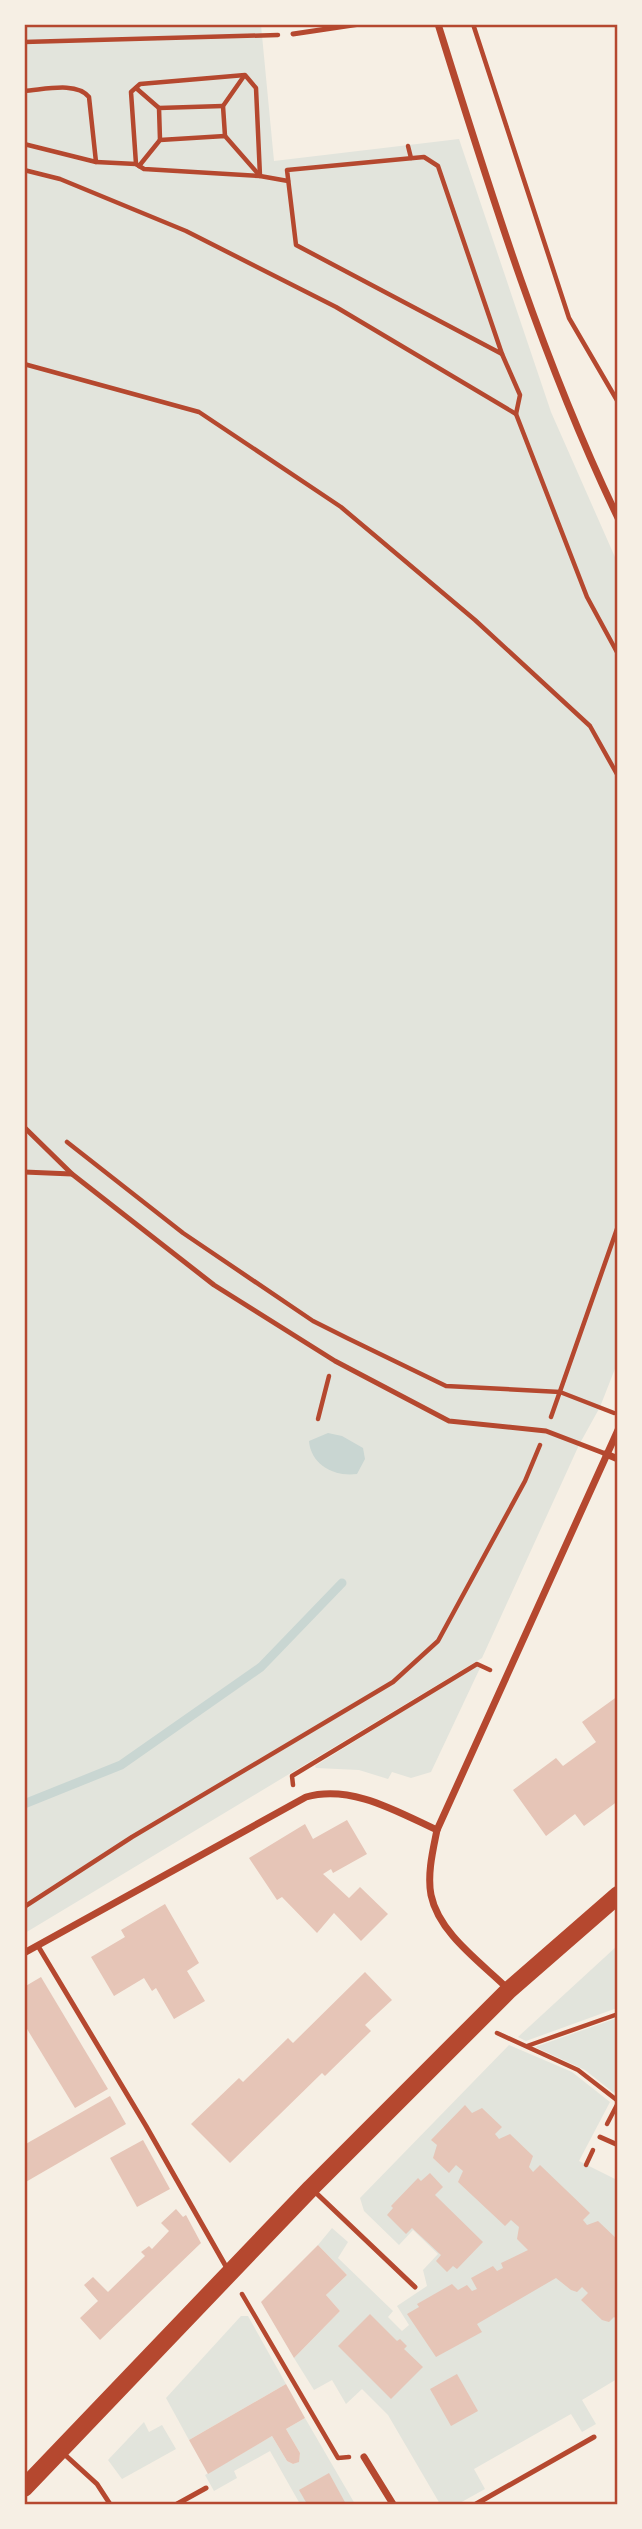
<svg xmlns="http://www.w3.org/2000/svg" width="642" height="2529" viewBox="0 0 642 2529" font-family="Roboto,sans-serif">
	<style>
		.green { fill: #e2e4dc }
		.water { fill: #c9d6d2 }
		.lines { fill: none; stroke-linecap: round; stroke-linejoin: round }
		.stream { stroke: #c9d6d2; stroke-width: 9 }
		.building { fill: #e6c5b7 }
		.path { stroke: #b5482f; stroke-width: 4.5 }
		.service { stroke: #b5482f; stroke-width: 5 }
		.minor { stroke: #b5482f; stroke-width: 7 }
		.primary { stroke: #b5482f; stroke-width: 18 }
		.neatline { fill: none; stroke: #b5482f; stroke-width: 2.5 }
	</style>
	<rect width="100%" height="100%" fill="#f6efe4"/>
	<g class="green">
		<polygon points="24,25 261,25 274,161 459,139 551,412 618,564 618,1361 600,1407 579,1445 482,1658 25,1933"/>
		<polygon points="476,1666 480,1668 431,1772 411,1778 392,1772 388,1779 359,1770 316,1768 315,1766"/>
		<polygon points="617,1946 617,2008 526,2041 518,2037"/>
		<polygon points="617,2018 618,2087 614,2093 585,2070 535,2047"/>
		<polygon points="509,2045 572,2072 610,2102 579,2161 617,2180 617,2379 582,2400 596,2424 582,2432 571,2414 474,2469 485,2489 458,2504 440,2504 388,2415 362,2389 346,2404 332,2380 314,2390 294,2358 340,2311 326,2295 347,2275 318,2245 332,2228 348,2242 338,2258 393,2311 388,2317 402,2331 409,2325 397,2306 427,2286 423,2270 438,2254 413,2230 399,2245 364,2211 360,2198"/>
		<polygon points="241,2316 248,2316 286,2384 189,2440 166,2398"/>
		<polygon points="305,2418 355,2504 300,2504 270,2451 234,2471 237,2478 214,2491 205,2475 272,2436 287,2461 293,2464 298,2462 300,2453 286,2429"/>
		<polygon points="144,2422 149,2432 162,2425 176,2449 122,2479 108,2460"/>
	</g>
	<path class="water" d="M328,1433L342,1436L363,1448L365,1459L357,1474C334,1477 311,1465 309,1441Z"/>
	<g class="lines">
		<polyline class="stream" points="24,1804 121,1765 261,1667 342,1583"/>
	</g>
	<g class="building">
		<polygon points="618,1696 618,1801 584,1826 575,1814 546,1836 513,1790 556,1758 563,1766 596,1742 582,1722"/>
		<polygon points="347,1820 367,1854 333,1873 331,1869 323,1874 349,1898 360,1887 388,1914 361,1941 334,1913 317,1933 282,1897 277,1900 249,1858 305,1824 313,1839"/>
		<polygon points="165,1904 199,1963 187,1971 205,2001 174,2019 156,1988 152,1991 144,1978 114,1996 91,1957 125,1937 121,1930"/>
		<polygon points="365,1972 392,2000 365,2025 371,2031 325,2076 322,2073 230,2163 191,2124 239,2078 243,2082 288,2038 293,2043"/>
		<polygon points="41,1977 108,2089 75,2108 24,2024 24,1987"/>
		<polygon points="110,2096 126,2124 24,2183 24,2145"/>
		<polygon points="465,2105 472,2113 482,2108 502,2127 495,2134 499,2139 510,2134 533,2156 529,2167 533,2172 540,2165 590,2213 583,2220 587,2225 598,2221 618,2240 618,2320 614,2317 609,2322 602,2320 581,2300 588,2293 582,2287 577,2292 571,2290 556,2278 477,2324 482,2332 436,2357 407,2314 419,2307 417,2304 452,2284 458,2290 467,2285 472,2291 477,2289 471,2278 493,2266 497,2271 503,2268 501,2263 528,2250 517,2239 519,2227 511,2220 505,2226 458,2182 463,2171 456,2165 449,2173 433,2158 437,2145 431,2140"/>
		<polygon points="143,2140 170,2189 137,2207 110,2158"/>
		<polygon points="430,2173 443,2187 435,2195 483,2242 457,2269 453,2266 447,2272 436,2261 441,2255 412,2228 406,2234 387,2215 393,2208 391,2206 418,2178 421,2181"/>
		<polygon points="176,2209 183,2217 186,2215 201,2243 100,2340 80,2318 98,2301 84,2285 93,2277 108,2292 145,2256 141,2252 149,2246 152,2249 169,2231 161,2223"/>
		<polygon points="318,2245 347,2275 326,2295 340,2311 294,2358 261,2302"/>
		<polygon points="370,2314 397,2341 400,2339 407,2346 404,2349 423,2367 391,2399 338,2346"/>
		<polygon points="457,2374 478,2411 451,2426 430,2389"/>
		<polygon points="286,2384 305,2418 286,2429 300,2453 299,2462 293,2464 287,2461 272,2436 208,2474 189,2440"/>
		<polygon points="329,2473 346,2504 307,2504 299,2490"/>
	</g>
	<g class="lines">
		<g class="path">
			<polyline points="473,24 569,318 618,402"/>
			<polyline points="24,42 278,35"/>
			<polygon points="245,75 256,88 260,176 144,169 136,164 131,92 140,84"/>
			<polyline points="136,88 159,108"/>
			<path d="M24,91C43,90 76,81 89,97L96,162L24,144"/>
			<polyline points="225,136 223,106 244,76"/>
			<polyline points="160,140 159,108 223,106"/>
			<polyline points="408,146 411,158"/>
			<polygon points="424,157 438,166 502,354 296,245 287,170"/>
			<polyline points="96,162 136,164"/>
			<polyline points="139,166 160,140 225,136 260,176 288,181"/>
			<polyline points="24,170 60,179 186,231 336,307 516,414 587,597 618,654"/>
			<polyline points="502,354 520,395 516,414"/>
			<polyline points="24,364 199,412 341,507 475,620 590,726 618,776"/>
			<polyline points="67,1142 183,1233 313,1321 347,1338 446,1386 560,1392 614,1413"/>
			<polyline points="551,1417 618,1226"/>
			<polyline points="318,1419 329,1376"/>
			<polyline points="293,1785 292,1776 477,1664 490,1670"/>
			<polyline points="24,1907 132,1837 393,1682 438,1641 525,1481 540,1445"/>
			<polyline points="497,2033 578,2070 618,2101"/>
			<polyline points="527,2046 618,2014"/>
			<polyline points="607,2124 618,2103"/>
			<polyline points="586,2165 593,2150"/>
			<polyline points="242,2294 338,2458 349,2457"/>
		</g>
		<g class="service">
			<polyline points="293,34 360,24"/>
			<polyline points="24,1127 72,1174"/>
			<polyline points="24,1172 72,1174 214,1285 335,1361 449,1421 546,1431 606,1454"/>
			<polyline points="38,1946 146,2126 228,2270"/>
			<polyline points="600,2137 618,2145"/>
			<polyline points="313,2190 415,2287"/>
			<polyline points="63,2453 97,2484 110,2504"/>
			<polyline points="177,2504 206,2488"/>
			<polyline points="476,2504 594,2437"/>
		</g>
		<g class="minor">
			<path d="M438,24C490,191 542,360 618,518"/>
			<polyline points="606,1454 618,1459"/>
			<path d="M24,1953L306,1797C351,1784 398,1812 437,1830"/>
			<path d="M509,1990C482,1963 439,1934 431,1895C427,1874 433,1850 437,1830L618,1430"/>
			<polyline points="364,2457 393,2504"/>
		</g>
		<polyline class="primary" points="24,2488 311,2188 509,1990 618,1895"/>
	</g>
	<rect width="642" height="2529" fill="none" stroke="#f6efe4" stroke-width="52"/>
	<rect x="26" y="26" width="590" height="2477" class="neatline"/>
</svg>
